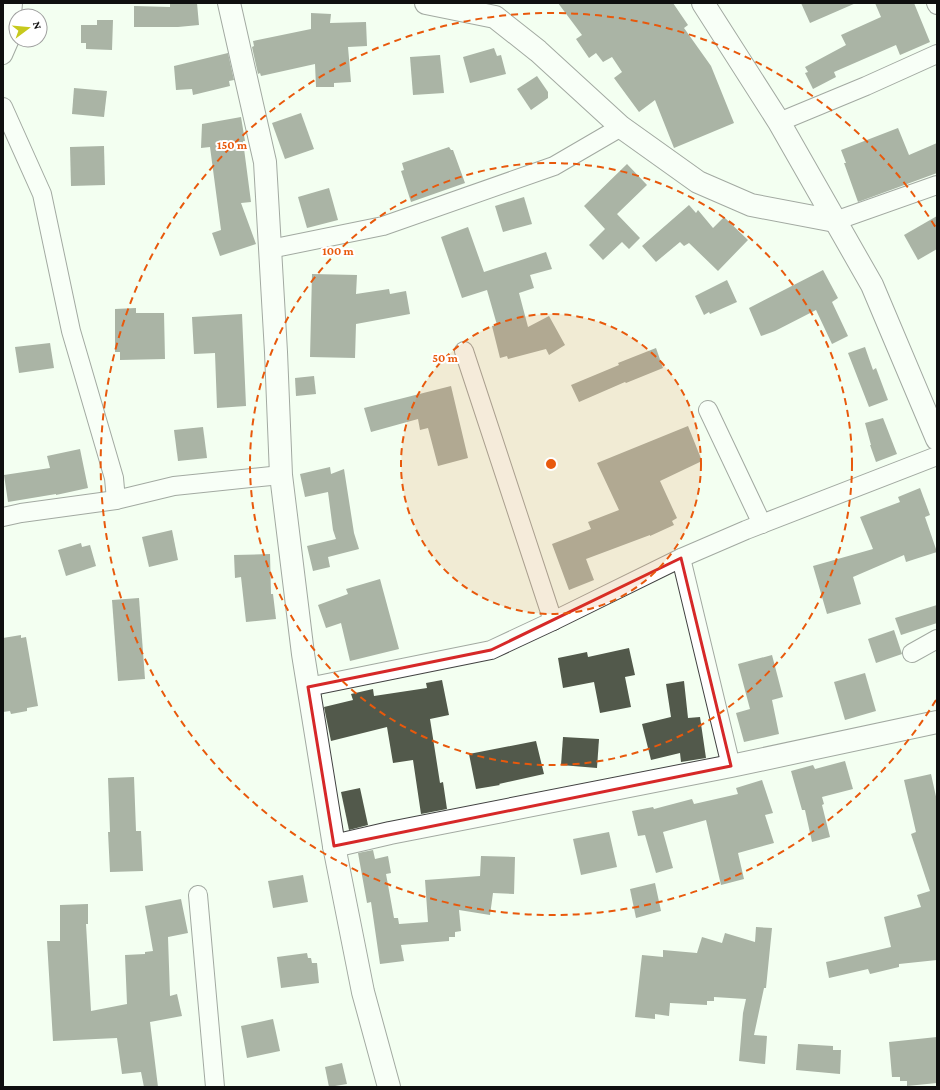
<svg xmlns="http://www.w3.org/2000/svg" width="940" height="1090" viewBox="0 0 940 1090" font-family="'Crimson Pro',serif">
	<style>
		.building { fill: #52594b }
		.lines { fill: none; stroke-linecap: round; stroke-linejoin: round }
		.minor-casing { stroke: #424242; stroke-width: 20 }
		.tertiary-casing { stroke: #424242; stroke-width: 24 }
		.minor { stroke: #fff; stroke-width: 18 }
		.tertiary { stroke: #fff; stroke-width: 22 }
		.marked { fill: none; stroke: #d62828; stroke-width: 3; stroke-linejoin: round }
		.ring { fill: none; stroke: #e8590c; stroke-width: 2; stroke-dasharray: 7 5 }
		.centre { fill: #e8590c; stroke: #fff; stroke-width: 2 }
		.ring-label { font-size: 12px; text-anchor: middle; font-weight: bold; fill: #e8590c; stroke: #fff; stroke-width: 4; stroke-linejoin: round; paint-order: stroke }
	</style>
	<rect width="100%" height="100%" fill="#f3fff1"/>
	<g class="building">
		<polygon points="181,3 197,3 199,25 178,27 134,27 134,6 170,7 170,4"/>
		<polygon points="558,3 673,3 688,25 684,28 711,66 734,123 674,148 655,100 639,112 614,78 622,72 612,57 603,62 596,53 589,58 576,39 582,35"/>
		<polygon points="801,3 856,3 810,23"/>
		<polygon points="875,3 914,3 930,42 900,55 896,45 834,72 836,77 813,89 805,73 808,72 805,67 846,45 841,35 881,17"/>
		<polygon points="311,13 331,14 330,23 366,22 367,46 348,47 351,82 334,83 334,87 316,87 315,64 261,76 260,73 258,74 252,47 254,46 253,41 311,29"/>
		<polygon points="97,20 113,20 112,50 86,49 86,43 81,43 81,25 97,25"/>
		<polygon points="494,48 497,56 501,55 506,74 470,83 463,57"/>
		<polygon points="228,53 234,80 229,81 230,86 193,95 192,89 176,90 174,66"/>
		<polygon points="440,55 444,93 413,95 410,57"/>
		<polygon points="537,76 548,92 548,98 531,110 517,89"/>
		<polygon points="74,88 107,91 104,117 72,114"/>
		<polygon points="301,113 314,149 285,159 272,123"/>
		<polygon points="241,117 245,141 243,141 251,202 241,203 256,244 220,256 212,233 221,230 210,147 201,148 202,124"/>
		<polygon points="898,128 909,155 937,143 937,173 858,202 844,163 846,163 841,150"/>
		<polygon points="104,146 105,185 71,186 70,147"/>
		<polygon points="449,147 451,150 453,150 465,183 411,202 401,171 404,170 402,163"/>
		<polygon points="627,164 647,185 617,214 640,238 629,249 622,242 603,260 589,245 605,229 584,206"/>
		<polygon points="329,188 338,220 307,228 298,197"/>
		<polygon points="524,197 532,224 503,232 495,206"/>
		<polygon points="689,205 696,213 698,210 713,228 724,217 748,240 718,271 689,243 684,246 680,242 656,262 642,246"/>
		<polygon points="937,216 937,249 918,260 904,235"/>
		<polygon points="468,227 484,272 546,252 552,269 530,275 534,288 519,293 528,327 549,316 565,345 549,355 546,349 508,359 507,356 500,358 492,326 497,325 487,290 462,298 441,237"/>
		<polygon points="823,270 838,298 832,302 848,336 832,344 816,310 775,331 761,336 749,308"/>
		<polygon points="312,274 357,275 356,294 389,289 390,294 406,291 410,314 356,324 355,358 310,357"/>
		<polygon points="727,280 737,302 710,314 709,312 704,315 695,296"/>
		<polygon points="136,308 136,313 164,313 165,359 120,360 120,352 115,352 115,309"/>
		<polygon points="242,314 246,406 217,408 215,353 194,354 192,317"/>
		<polygon points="50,343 54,368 19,373 15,347"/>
		<polygon points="865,347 873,370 876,368 888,400 869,407 848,353"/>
		<polygon points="656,348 663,368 626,383 625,382 579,402 571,385 619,365 618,363"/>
		<polygon points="314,376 316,394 296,396 295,378"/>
		<polygon points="451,386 468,458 438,466 428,428 420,430 418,419 371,432 364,408"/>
		<polygon points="883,418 897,454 876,462 870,445 871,445 865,423"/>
		<polygon points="688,426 702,461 660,481 677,518 672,521 674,525 650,536 650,535 586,559 594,580 569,590 552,544 591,529 588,522 619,510 597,463"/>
		<polygon points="203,427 207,458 178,461 174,430"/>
		<polygon points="80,449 88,488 56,495 56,494 8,502 4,475 50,468 47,456"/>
		<polygon points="330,467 331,474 344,469 354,533 359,549 328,557 330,567 313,571 307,546 336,539 333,530 328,492 305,497 300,474"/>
		<polygon points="920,488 930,515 925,517 937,552 906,562 904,555 853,577 861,604 827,614 813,566 873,549 860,517 900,502 898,497"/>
		<polygon points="172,530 178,560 149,567 142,537"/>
		<polygon points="81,543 82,547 90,545 96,566 66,576 58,550"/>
		<polygon points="270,554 271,594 273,594 276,619 246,622 241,577 235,578 234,555"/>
		<polygon points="380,579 399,649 350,661 341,623 326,628 318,605 348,594 346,589"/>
		<polygon points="139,598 145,679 118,681 112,600"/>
		<polygon points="937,605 937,623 901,635 895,618"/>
		<polygon points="894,630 902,654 876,663 868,639"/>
		<polygon points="21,635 21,638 26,637 38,706 27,708 27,711 11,714 10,711 3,712 3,638"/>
		<polygon points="629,648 635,675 625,677 631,707 600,713 594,682 563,688 558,658 587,652 588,657"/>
		<polygon points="772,655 783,697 772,700 779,734 744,742 736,713 750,709 738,664"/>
		<polygon points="865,673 876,711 845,720 834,682"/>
		<polygon points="442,680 449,715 430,719 440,783 443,782 447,809 421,814 413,760 393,763 387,727 331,741 324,707 353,700 351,694 373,689 374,696 427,688 426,683"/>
		<polygon points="684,681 688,718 700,717 706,758 681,762 680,753 651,760 642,724 671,717 666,684"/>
		<polygon points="563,737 599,739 597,768 561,765"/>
		<polygon points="536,741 544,774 499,784 500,785 476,789 469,754"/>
		<polygon points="845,761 853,789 822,797 824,804 822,805 830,837 812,842 805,810 802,810 791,771 813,765 815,769"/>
		<polygon points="931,774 937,801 937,960 899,964 899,967 870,974 868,969 829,978 826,962 891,947 884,917 921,907 917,895 930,891 911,834 916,832 904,780"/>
		<polygon points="134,777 136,831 141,831 143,871 110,872 108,832 110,832 108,778"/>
		<polygon points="762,780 773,813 765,815 774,843 738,853 744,879 721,885 706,820 663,832 673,868 656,873 645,835 638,836 632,811 653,807 654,809 692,799 694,804 738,794 736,788"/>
		<polygon points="360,788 368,825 349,830 341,792"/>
		<polygon points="609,832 617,867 581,875 573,839"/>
		<polygon points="373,850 375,859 388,856 391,873 386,874 394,918 398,918 399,924 428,922 425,880 480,876 481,856 515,857 514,894 493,893 490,915 459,910 461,931 455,932 455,937 449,937 449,941 401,945 404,961 380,964 371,902 367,903 358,853"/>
		<polygon points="303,875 308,902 273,908 268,881"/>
		<polygon points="655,883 661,911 636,918 630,889"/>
		<polygon points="181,899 188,933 168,937 170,996 177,994 182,1016 150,1022 158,1087 144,1087 141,1072 122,1074 117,1038 53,1041 47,941 60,941 60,905 88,904 88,924 86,924 91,1011 127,1004 125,955 145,954 145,952 153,951 145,906"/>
		<polygon points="756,927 772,928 766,988 764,988 754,1035 767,1036 765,1064 739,1061 743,1013 746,999 714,997 714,1001 707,1001 707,1005 670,1003 669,1016 655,1014 655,1019 635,1017 642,955 663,957 663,950 697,953 702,937 722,943 725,933 755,942"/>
		<polygon points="307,953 308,958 311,958 312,963 317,963 319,983 281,988 277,957"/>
		<polygon points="273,1019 280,1051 247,1058 241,1026"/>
		<polygon points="937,1037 937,1083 907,1086 907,1081 900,1081 900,1077 892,1077 889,1042"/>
		<polygon points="798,1044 833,1046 833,1050 841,1050 840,1074 796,1070"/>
		<polygon points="342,1063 347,1084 329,1087 325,1067"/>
	</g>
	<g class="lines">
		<defs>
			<g id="minor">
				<polyline points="936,3 937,5"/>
				<polyline points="3,55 10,39 13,3"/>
				<polyline points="3,107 42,194 71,331 114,478 116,500"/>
				<polyline points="779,122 866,86 937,54"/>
				<polyline points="835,221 937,185"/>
				<polyline points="270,249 383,226 554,166 621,127"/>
				<polyline points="464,351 553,621"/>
				<polyline points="708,410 762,524"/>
				<polyline points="3,517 21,513 116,500 174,486 281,475"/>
				<polyline points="681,558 731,766"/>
				<polyline points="912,653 937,639"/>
				<polyline points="308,687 491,650 553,621 681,558 746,530 937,456"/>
				<polyline points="198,895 215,1087"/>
			</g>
			<g id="tertiary">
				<polyline points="229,3 265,162 276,352 281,475 303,654 334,846 363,992 389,1087"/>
				<polyline points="426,3 495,17 538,51 621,127 698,182 751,205 835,221"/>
				<polyline points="703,3 779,122 872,285 937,439"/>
				<polyline points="334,846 390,833 731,766 937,722"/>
			</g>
		</defs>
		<use href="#minor" class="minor-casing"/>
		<use href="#tertiary" class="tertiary-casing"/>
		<use href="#minor" class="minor"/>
		<use href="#tertiary" class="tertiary"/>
	</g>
	<path d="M0 0H940V1090H0ZM681,558L731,766L334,846L308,687L491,650Z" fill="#f3fff1" fill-opacity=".55" fill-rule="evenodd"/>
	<path class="marked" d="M681,558L731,766L334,846L308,687L491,650Z"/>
	<circle cx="551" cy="464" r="150" fill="#e8590c" fill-opacity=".12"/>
	<g class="ring">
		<circle cx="551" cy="464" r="150"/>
		<circle cx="551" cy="464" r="301"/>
		<path d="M936 700A451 451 0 1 1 936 228"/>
	</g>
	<circle cx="551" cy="464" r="6" class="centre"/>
	<g class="ring-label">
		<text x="232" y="149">150 m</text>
		<text x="338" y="255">100 m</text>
		<text x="445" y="362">50 m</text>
	</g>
	<rect width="940" height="1090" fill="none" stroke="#0f0f0f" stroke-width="8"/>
	<g transform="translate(28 28) rotate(74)"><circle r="19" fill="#ffffff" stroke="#9f9f9f"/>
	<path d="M0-3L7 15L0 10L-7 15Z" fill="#c7c91d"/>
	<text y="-6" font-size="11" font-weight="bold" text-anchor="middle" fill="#0f0f0f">N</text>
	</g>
</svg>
